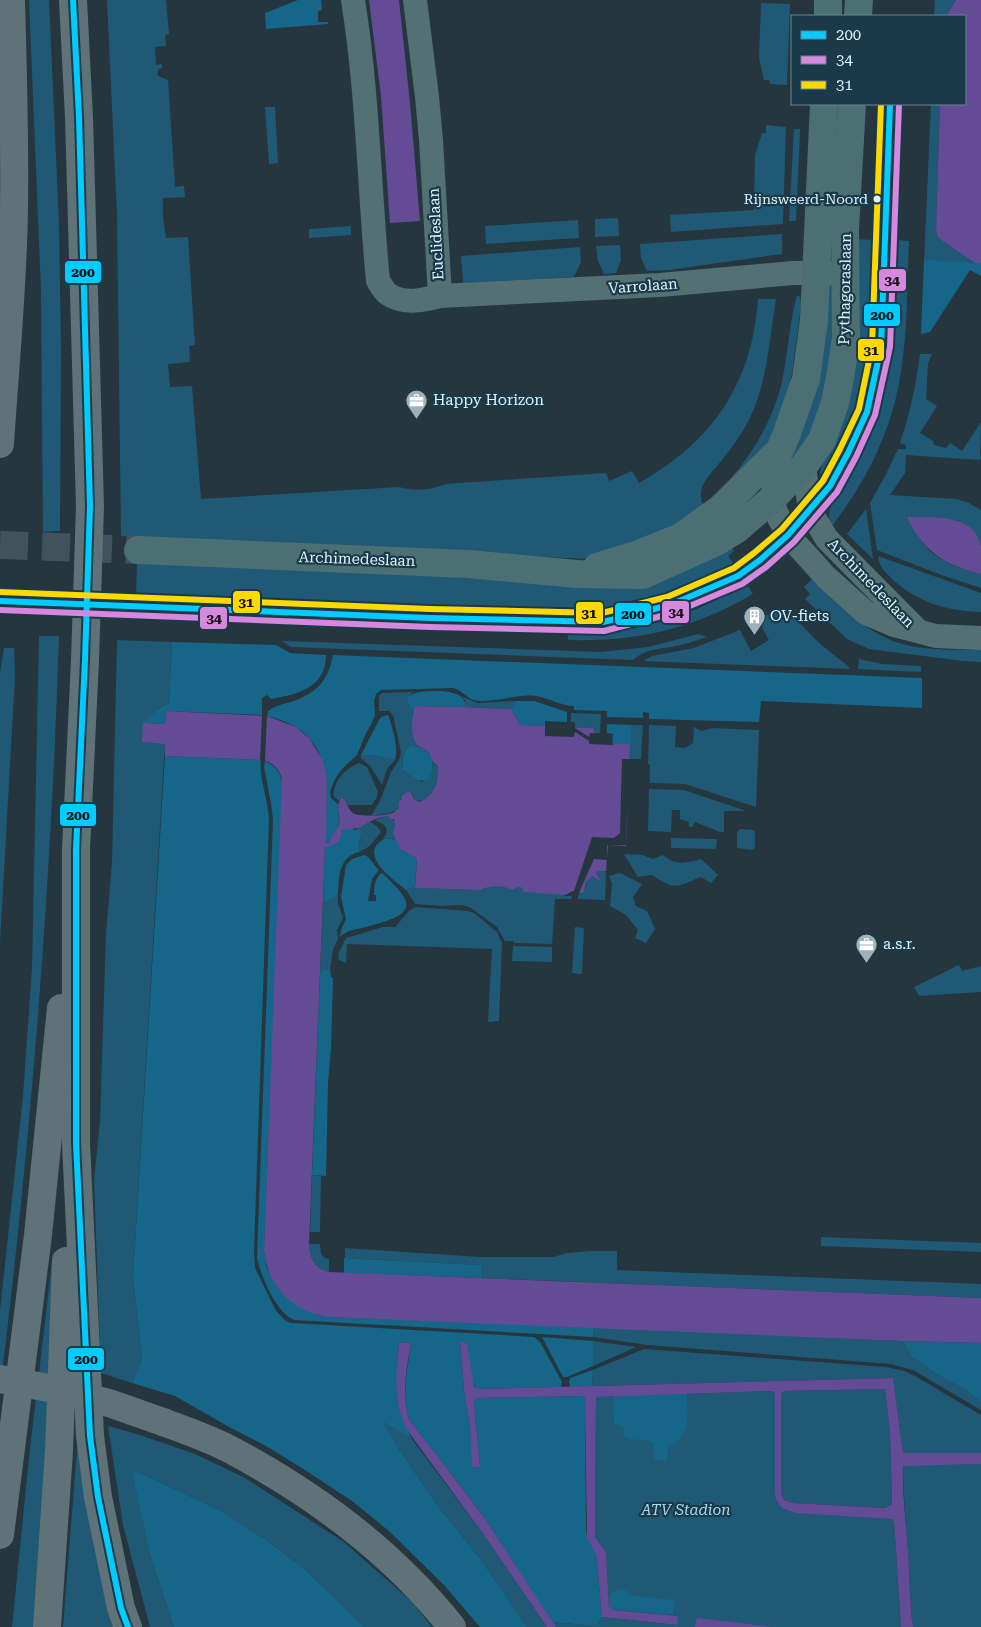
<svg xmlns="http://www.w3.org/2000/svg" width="981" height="1627" viewBox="0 0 981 1627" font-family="'Roboto Serif',serif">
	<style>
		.green { fill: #1f5975 }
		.forest { fill: #156688 }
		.water { fill: #634c95; fill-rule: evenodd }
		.pier { fill: #25363f }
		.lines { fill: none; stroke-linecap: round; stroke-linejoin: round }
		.secondary-tunnel { stroke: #41525c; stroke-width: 28; stroke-dasharray: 28 14; stroke-linecap: butt }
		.minor { stroke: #537073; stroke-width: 24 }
		.secondary { stroke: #4c6f73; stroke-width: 28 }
		.motorway { stroke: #5e7277; stroke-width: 28 }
		.motorway-bridge { stroke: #5e7277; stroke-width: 28 }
		.bus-1-casing { stroke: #1a3a4a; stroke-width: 10 }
		.bus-2-casing { stroke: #1a3a4a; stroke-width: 10 }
		.bus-3-casing { stroke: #1a3a4a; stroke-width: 10 }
		.bus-1 { stroke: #0cf; stroke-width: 6 }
		.bus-2 { stroke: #d588dd; stroke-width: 6 }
		.bus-3 { stroke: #fcd900; stroke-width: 6 }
		.bus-dot { fill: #e1f3fe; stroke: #1a3a4a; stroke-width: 2 }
		.labels { text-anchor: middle; stroke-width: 4.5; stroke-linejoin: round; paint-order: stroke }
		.bus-label { font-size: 14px; fill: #e1f3fe; stroke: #1a3a4a; text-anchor: end }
		.street-label { font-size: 15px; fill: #e1f3fe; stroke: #1a3a4a }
		.poi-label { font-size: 15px; fill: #e1f3fe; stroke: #1a3a4a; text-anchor: start }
		.park-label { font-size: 15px; font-style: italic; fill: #aad9f3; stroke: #1a3a4a }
		.line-badge { stroke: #1a3a4a; stroke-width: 2 }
		.pale-badge-label { font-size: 14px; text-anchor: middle; font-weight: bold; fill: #111 }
	</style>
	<rect width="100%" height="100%" fill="#25363f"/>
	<g class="green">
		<polygon points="29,0 49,0 59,223 61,350 60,531 43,532 41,290"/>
		<path d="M107,0H166L169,34L165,35L166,46L155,47L156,65L162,64V68L159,69L157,74L160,77L168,80L175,187L184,186L185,197L163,198V217L166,238L188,237L195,345L189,346L190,362L168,364L170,387L192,386L201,499L399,487C415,491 430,491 445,484L606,473L609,481L632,471L639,483C713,441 752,384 758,299H776C769,342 767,390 744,429C737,440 730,450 722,460C707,479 693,487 706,513L591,559L391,551V548L121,536L117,215Z"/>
		<polygon points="935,0 956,0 946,16 934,16"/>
		<polygon points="761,3 790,4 787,85 770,84 769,80 764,80 759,57"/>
		<polygon points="931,104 940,104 936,228 937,236 941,240 975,263 924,261"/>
		<polygon points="265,107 275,107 278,163 269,164"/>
		<polygon points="766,125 786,127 783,224 671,232 670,215 754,210 755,155 762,133 766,133"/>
		<polygon points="794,129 800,129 796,221 789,221"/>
		<polygon points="618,218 619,236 595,237 595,219"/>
		<polygon points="578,220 579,238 486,244 485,226"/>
		<polygon points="351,226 351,235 309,238 309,229"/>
		<polygon points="782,234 782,254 669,270 647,271 641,258 640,244"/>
		<path d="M854,239L874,240C871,313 872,379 839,446C834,456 829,469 821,476L820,473L823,460Z"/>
		<path d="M897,240L909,241C907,284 908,328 901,371C893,429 867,480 832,526C827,518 829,511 832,503C853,471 872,438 882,400C897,349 895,293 897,240Z"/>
		<polygon points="620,245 621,260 616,273 604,274 598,261 596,246"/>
		<polygon points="580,247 581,262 574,277 463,283 461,256"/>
		<polygon points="832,282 836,294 828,391 798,462 789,461 801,433 814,398 826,287"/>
		<path d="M797,295L800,297L801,306L792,374L782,412L768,444L722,489C750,457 770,427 781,386C788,356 789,324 797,295Z"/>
		<path d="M920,354H932L928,363L926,399L937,406L920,433L933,441L934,445L946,448L950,443L962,451L981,422L980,454L981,458L980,460L906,455L905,473L890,495L956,499L969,503L981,510V546L976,535L957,520L907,517C914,528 921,542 930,551C943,563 964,570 981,574V588L944,576L877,550L870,503L884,478L898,449H906V445L900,443C910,414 916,384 920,354Z"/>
		<polygon points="866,509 873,559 847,534"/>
		<path d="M730,545L734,551L728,556L734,564C696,585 657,601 615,607C595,610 573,610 553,611L136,594L137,561L457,573L590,587Z"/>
		<path d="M878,556L981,593V612C947,611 916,602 891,578C883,569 880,568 878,556Z"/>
		<path d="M813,578C844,607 872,641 916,647C937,650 960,650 981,650V662L963,661L869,649L847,639L805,599L810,594L804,587Z"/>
		<path d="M746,583L753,594C692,629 638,642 568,640V634C634,635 691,617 746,583Z"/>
		<polygon points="779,608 786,609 819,643 848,666 850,669 643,661 652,656 694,648 740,630 751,651 769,640 758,620"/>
		<path d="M698,634L707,637C695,641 683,645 671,647C655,650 646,649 633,660L291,647L282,641L601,652L648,647Z"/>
		<path d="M39,636H59C51,888 31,1140 0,1390V1311L23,1096L32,968Z"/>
		<polygon points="117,640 172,642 169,703 158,709 143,742 165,743 133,1277 142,1359 132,1383 101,1373 94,1180 100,1121 106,934 112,863"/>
		<polygon points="4,648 14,648 15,676 0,943 0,672"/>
		<polygon points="859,659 882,664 920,666 921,667 921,672 858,669"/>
		<path d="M414,692L412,693L408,704L414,712L413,717L416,743L419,746L412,745L403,755L402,769L418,781L422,782L432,770L434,763L436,764C442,779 435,792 422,801L415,800L411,792L408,791L399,801L400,807C390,816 384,813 371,816L380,801L391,772L400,758L401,752L393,715L389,711H379V696L382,693Z"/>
		<polygon points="461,696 477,703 516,701 511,709 466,707 465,700"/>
		<polygon points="571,713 601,714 600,733 596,733 593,728 574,727 575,722 571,722"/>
		<polygon points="631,725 643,725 641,759 629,759"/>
		<polygon points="649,725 676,726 675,747 685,748 693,743 694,727 701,731 712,728 759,730 756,807 685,784 650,783 650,765 648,764"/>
		<polygon points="361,755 373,755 395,760 387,769 382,785 371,767 361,758"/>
		<path d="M359,763L367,767L378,792L377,797L372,805H348L343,797L339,801L334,797C332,782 346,768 359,763Z"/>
		<polygon points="649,789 684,790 746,811 724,811 724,832 720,832 695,822 692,827 689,827 689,822 680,819 680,810 672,810 671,832 648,831"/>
		<path d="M387,816L391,819H393C394,821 395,823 395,825C396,832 392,831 396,840L386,838L383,839L386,834L387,829L383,824L374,820Z"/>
		<polygon points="370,822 377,826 381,832 370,846 359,852 358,846 362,832 359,828"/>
		<polygon points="740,829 753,830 755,832 755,848 752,850 737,848 737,832"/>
		<polygon points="671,838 717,839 716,849 671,848"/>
		<path d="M624,854L642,855L653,859L663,855C675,866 687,863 701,859L718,875L711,883L701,877C676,887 676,891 652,875L638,877Z"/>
		<polygon points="603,870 606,872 605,900 577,899 580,893 585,888 587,880 592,876 598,880 601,880 596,873 597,871"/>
		<polygon points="620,873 642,884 633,897 636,906 647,911 655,929 646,943 635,938 638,930 626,915 610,906 612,884 609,876"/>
		<path d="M413,886H415L416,888L481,890C490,885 504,884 512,890L519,887L522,888L525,892L563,894L564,896H572L571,899H555L552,944L514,943L513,941H505L497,927L471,908L462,905L443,906L415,904L406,890Z"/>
		<polygon points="338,894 338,903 343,918 337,930 338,939 333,949 330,970 328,970 320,974 323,903 332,899"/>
		<polygon points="416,907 467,911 474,913 497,932 502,943 499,1021 488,1022 492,949 347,944 346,963 339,960 338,954 346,938 383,927 395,927 410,910"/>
		<polygon points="575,927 584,928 582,974 572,973"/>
		<polygon points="513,946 552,947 552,962 512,961"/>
		<polygon points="959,965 962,971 981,966 981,992 919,996 914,987"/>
		<polygon points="312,1175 321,1176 320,1232 310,1232"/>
		<polygon points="821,1237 981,1243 981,1252 821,1246"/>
		<path d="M309,1244H320L321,1254L325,1258L329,1259V1272C314,1268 310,1258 309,1244Z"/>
		<polygon points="345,1248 480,1257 554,1257 566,1253 590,1251 617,1251 617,1270 981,1284 981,1298 481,1278 482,1265 345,1258"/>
		<polygon points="55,1252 57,1260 39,1627 12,1627 29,1458 53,1253"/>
		<polygon points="594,1327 902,1341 912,1357 936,1374 966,1390 981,1402 981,1410 913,1370 891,1364 647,1345 593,1337"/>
		<polygon points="593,1341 636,1347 593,1366"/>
		<polygon points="644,1349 886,1367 904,1371 915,1376 981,1415 981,1453 903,1453 893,1379 890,1378 592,1386 593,1370"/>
		<polygon points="885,1389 890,1432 892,1501 889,1507 885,1508 793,1503 784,1500 781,1493 781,1394 784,1391"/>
		<polygon points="773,1391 775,1394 775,1495 778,1503 892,1519 894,1521 901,1627 556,1627 552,1622 597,1626 602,1617 676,1625 678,1616 614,1610 609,1607 606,1552 595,1537 596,1397"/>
		<polygon points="382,1421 412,1439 484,1535 547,1627 527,1627 482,1561 437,1505 400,1451"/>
		<polygon points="108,1426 137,1434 195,1454 245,1478 344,1542 412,1602 432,1627 364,1627 307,1571 262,1537 219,1510 147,1476 133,1472 150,1555 174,1627 150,1627 123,1525"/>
		<polygon points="78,1437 116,1627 63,1627"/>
		<path d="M981,1464V1627H913C909,1602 910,1576 908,1550C906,1522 903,1494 903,1465Z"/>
	</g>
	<g class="forest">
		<polygon points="298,0 321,0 322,10 318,11 318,22 328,22 328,24 266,29 265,13"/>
		<polygon points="924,260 981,263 981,276 970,270 930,332 921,334"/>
		<path d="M172,642L276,645L290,653L326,655C326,688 298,694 271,699L267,695L262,698V715L166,711L165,724L143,723L158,709L169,703Z"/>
		<path d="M333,655L922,678V708L761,701L759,722L649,719V713L643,712V718L607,717V711L574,710V706C561,706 549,698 536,696C516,693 494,704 473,700C467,698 462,690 453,688L381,690L376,694L374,701L375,715L371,725L366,733L357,755L342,769L335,779L330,791L331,798L338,804C338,811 340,820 338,827C335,833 331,835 330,842L325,843C327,787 337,732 267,716L268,711C281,702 290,704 301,698C321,689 329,676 333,655Z"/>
		<path d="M444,691C455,693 465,695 466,707L415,706L414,712C393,689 430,691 444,691Z"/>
		<polygon points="516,701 534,701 567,712 567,722 545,721 545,726 520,725 511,709"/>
		<path d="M388,715C392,725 399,749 395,760L373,755H361L379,720L381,717Z"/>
		<polygon points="607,724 631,725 631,744 612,744 613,734 607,733"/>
		<path d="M412,745C432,749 439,763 427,780L418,781L402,769C403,759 402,750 412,745Z"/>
		<path d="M165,756L261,760C259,779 268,799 269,819L254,1251L255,1268L276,1311L286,1321L291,1323L534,1337L540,1342L562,1382L561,1387L479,1389L475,1388L460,1343L464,1390L470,1427L473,1467H480L474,1403L476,1398L583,1396L585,1398L586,1529L587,1537L596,1553L602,1617L597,1626L552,1622L484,1517L409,1419C401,1395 408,1367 411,1343L399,1342C396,1376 394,1408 412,1439L383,1422L400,1451L437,1505L482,1561L527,1627H480L444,1585L389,1531L352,1501L308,1472L266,1446L231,1428L175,1396L132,1383L142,1359L133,1277Z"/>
		<path d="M265,761C276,766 281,773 283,785L264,1250L267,1268L278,1289L317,1315L326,1317L594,1327L593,1337L295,1320C277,1315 261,1276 257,1258L273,820L271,803L264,767Z"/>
		<path d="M350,828L355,830L359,828L362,832L358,846L359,852C339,857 339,876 338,894L332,899L323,903L325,848L340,835L342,830Z"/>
		<path d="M386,838L396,840L400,849L417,859L415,886L406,890C393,879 355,853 386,838Z"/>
		<path d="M364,855C370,856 373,865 379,870L372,879L368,901H376V895H374C374,887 375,877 382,873C422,909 410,915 366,927C356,930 348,929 340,937L341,930L346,919L341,897L346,865L352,859Z"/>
		<polygon points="323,970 330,970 331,977 333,978 331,1049 328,1083 326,1176 312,1175 320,974"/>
		<polygon points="344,1258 482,1265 481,1278 344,1273"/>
		<polygon points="542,1337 593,1341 593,1366 567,1377 563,1377"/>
		<polygon points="902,1341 981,1343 981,1402 966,1390 936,1374 912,1357"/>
		<polygon points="593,1370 592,1386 570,1387 569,1382 570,1378"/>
		<path d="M687,1393C687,1418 693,1433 668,1447L667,1461L653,1459L654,1445C646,1435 634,1443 624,1437L623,1427L614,1423L613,1395Z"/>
		<polygon points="132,1471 147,1476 219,1510 262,1537 307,1571 364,1627 174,1627 150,1555"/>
		<polygon points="622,1589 629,1592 633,1596 675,1600 673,1615 611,1609 609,1607 609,1596 613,1592"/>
	</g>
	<g class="water">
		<polygon points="369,0 399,0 410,103 420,221 390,223 381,96"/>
		<polygon points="956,0 981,0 981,263 975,263 941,240 937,236 936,228 940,104 965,104 965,16 946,16"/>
		<path d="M907,517C934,518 973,512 981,546C981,554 981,565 981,574C945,566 922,550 907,517Z"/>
		<path d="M415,706L462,707L511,709L520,725L593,728L602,744H630L626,846L608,845L606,871H598L596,873L601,880H598L592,876L586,882L584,892L581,893L573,891L565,895L524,892L522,888L519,887L512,890C504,885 490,885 481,890L415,888L417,859L400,849L393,834L395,826L394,819H391L387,816L375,819L359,828L342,830L339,842L325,848L309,1244C310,1258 314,1268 329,1272L981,1298V1343L902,1341L326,1317C300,1312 276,1295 268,1269C266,1263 265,1256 264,1250L282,778C279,769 272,762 263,760L165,756V744L142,742L143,723L165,724L166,711L267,716L296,727L310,739L323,761L327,779L326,843L330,842C331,833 337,832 339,824C341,813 334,808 342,797C347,801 348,810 353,813C358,817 386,816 393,813C394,812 398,809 399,808V801L401,800L402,796L408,791L411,792L414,799L420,802C435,794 440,781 437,765C431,762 432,757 428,752C425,749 421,748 418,746C409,736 412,718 415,706Z"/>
		<path d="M399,1342L411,1343C407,1366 401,1396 409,1419L484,1517L556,1627H547L484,1535L407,1430C393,1402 396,1372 399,1342Z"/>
		<path d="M462,1342L467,1344L474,1387L479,1389L893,1378L903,1453H981V1464L903,1466C902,1494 906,1522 908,1550C910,1576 909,1602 913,1627H901L894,1521L892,1519L797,1513C786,1510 778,1508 775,1495V1394L773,1391L596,1397L595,1537L606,1552L609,1607L614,1610L678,1616L677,1625L602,1617L596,1554L587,1538L585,1398L583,1396L476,1398L474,1403L480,1467H472L470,1427L464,1390L460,1343ZM885,1389L890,1432L892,1501L891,1505L885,1508L793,1503L784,1500L781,1493V1394L784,1391Z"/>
		<polygon points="697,1618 772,1627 695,1627"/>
	</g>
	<g class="pier">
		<polygon points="262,715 267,715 265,761 260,761"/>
		<polygon points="545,723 575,724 575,728 589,737 590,733 599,733 604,742 612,742 613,745 589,744 589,741 575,732 574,737 545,736"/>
		<polygon points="622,759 631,759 630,813 627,813 626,845 607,845 607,860 594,859 578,895 573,894 592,837 614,838 620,833"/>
	</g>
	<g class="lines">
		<polyline class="secondary-tunnel" points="0,545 138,550"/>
		<g class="minor">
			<path d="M353,0C368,93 369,188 378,281C381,285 384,291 388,294C403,305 424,300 440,296L431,140L427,97L415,0"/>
			<polyline points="440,296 660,285 793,273 845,273"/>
			<polyline points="780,450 772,499 776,512 788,535 826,577 866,613 894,625 936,636 981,638"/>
			<polyline points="804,466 810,511 827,539 917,630"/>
		</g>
		<g class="secondary">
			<polyline points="828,16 828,0"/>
			<polyline points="858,16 859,0"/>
			<polyline points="138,550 468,564 577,574 643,575 716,542 737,529 772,499 804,466 822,440 835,403 841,372 846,337 845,229 852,104"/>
			<polyline points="597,567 636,555 681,537 721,508 780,450 787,433 806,379 814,320 824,104"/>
		</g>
		<g class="motorway">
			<polyline points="73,0 79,117 90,506 85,660 76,850 76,1143 90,1436 98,1497 121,1608 128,1627"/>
			<path d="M0,444C5,366 13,287 14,209C15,139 13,70 11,0"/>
			<path d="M163,1422C187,1431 211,1439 233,1451C315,1495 394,1554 452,1627"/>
			<polyline points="0,1535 38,1235 61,1008"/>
			<polyline points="47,1627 59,1451 66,1261"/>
		</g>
		<polyline class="motorway-bridge" points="0,1379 54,1389 109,1403 163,1422"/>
		<defs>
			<g id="bus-1">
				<polyline points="73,0 79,117 90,506 85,660 76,850 76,1143 90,1436 98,1497 121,1608 128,1627"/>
				<polyline points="0,601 430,618 603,622 670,605 738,576 760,560 788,535 830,486 848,453 867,412 881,347 890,104"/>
			</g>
			<polyline id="bus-2" points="0,610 430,627 604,631 673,613 742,584 766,567 794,542 837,492 856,457 875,415 890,347 899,104"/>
			<polyline id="bus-3" points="0,592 430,609 602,613 667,597 734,568 754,553 782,529 823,481 840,449 859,409 872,346 881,104"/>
		</defs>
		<use href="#bus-1" class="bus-1-casing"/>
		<use href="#bus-2" class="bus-2-casing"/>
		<use href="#bus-3" class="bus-3-casing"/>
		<use href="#bus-1" class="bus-1"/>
		<use href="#bus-2" class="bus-2"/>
		<use href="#bus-3" class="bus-3"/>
	</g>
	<defs>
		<symbol id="office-pin" viewBox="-11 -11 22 30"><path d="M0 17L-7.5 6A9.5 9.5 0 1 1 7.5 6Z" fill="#9fb1bb" stroke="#1a3a4a"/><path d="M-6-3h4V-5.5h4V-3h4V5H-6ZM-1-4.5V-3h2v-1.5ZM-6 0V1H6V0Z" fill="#fff"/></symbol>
		<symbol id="building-pin" viewBox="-11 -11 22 30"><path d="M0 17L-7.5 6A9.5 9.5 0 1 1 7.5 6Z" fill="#9fb1bb" stroke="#1a3a4a"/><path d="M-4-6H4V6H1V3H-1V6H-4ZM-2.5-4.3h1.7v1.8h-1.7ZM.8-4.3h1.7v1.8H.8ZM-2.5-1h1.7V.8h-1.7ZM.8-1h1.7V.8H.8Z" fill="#fff"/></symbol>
	</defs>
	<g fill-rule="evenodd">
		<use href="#office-pin" x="404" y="388" width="25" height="34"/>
		<use href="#building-pin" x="742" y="604" width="25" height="34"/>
		<use href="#office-pin" x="854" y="932" width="25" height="34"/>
	</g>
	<circle class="bus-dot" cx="877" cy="199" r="4.5"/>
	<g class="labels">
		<g class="bus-label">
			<text x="868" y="204">Rijnsweerd-Noord</text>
		</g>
		<g class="street-label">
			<text transform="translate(436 234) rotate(-93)" y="5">Euclideslaan</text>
			<text transform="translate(643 286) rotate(-4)" y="5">Varrolaan</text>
			<text transform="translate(845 289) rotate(-89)" y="5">Pythagoraslaan</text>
			<text transform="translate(357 559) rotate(2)" y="5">Archimedeslaan</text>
			<text transform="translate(871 583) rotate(46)" y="5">Archimedeslaan</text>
		</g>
		<g class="poi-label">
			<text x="433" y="405">Happy Horizon</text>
			<text x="770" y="621">OV-fiets</text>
			<text x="883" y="949">a.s.r.</text>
		</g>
		<g class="park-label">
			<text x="686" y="1515">ATV Stadion</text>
		</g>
	</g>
	<g class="line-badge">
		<rect x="64" y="260" width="38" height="24" rx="5" fill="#0cf"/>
		<rect x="878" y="268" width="29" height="24" rx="5" fill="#d588dd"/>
		<rect x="863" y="303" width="38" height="24" rx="5" fill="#0cf"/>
		<rect x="857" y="338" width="28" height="24" rx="5" fill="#fcd900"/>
		<rect x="232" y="590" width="29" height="24" rx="5" fill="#fcd900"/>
		<rect x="661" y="600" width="29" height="24" rx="5" fill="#d588dd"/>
		<rect x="575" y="601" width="29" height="24" rx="5" fill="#fcd900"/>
		<rect x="614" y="602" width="38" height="24" rx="5" fill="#0cf"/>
		<rect x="199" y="606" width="29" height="24" rx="5" fill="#d588dd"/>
		<rect x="59" y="803" width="38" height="24" rx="5" fill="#0cf"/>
		<rect x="67" y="1347" width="38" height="24" rx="5" fill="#0cf"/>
	</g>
	<g class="pale-badge-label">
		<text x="83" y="277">200</text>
		<text x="892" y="285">34</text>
		<text x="882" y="320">200</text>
		<text x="871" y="355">31</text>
		<text x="246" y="607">31</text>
		<text x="676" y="617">34</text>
		<text x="589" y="618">31</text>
		<text x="633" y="619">200</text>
		<text x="214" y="623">34</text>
		<text x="78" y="820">200</text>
		<text x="86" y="1364">200</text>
	</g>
	<rect x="791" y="15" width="175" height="90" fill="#1a3a4a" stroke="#6a8492"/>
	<rect x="801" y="31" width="25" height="8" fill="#00ccff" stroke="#6a8492"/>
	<text x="836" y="40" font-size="15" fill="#e1f3fe">200</text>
	<rect x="801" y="56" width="25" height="8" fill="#d588dd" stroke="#6a8492"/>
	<text x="836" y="65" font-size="15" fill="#e1f3fe">34</text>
	<rect x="801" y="81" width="25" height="8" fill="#fcd900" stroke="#6a8492"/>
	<text x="836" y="90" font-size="15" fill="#e1f3fe">31</text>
</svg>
